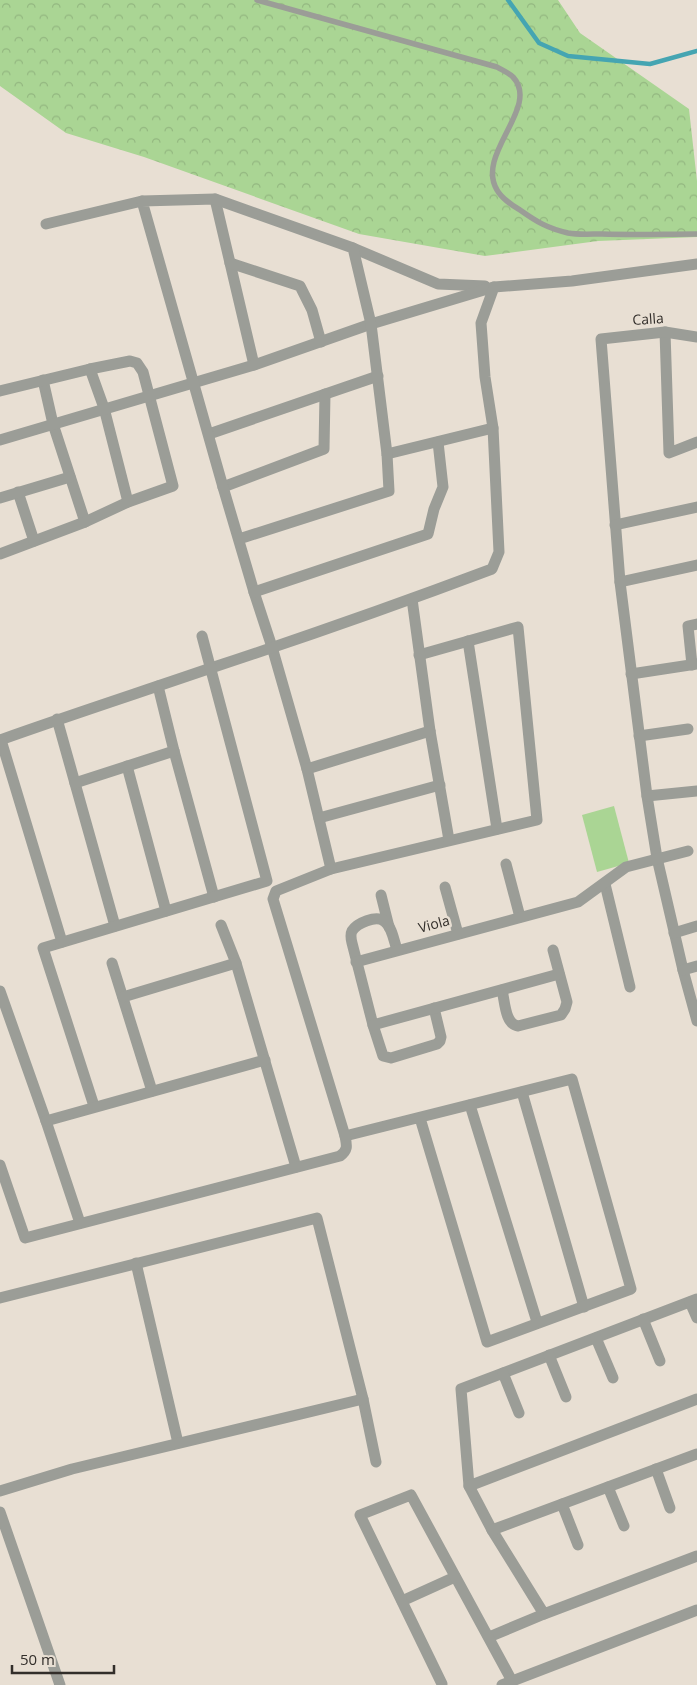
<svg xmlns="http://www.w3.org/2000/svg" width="697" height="1685" viewBox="0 0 697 1685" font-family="'Open Sans',sans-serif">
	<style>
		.grass { fill: #aad594 }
		.forest { fill: url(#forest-crowns) }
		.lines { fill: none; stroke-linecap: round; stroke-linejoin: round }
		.stream { stroke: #45a5b2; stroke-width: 4.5 }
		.service { stroke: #9b9d97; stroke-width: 5.5 }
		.minor { stroke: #9b9d97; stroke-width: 11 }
		.labels { text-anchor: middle; stroke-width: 5; stroke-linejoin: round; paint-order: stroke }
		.street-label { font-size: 14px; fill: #322e2a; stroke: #e8dfd3 }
	</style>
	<defs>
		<pattern id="forest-crowns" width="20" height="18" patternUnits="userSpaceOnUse" patternTransform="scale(1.25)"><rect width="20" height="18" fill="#aad594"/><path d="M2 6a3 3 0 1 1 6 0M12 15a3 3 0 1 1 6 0" fill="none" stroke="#93b780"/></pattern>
	</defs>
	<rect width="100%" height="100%" fill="#e8dfd3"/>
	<polygon class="grass" points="614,806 629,863 597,872 582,815"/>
	<polygon class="forest" points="0,0 558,0 580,33 689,109 697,181 697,237 598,241 485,256 359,234 144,157 66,133 0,86"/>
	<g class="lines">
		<polyline class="stream" points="508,0 539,43 568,56 650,64 697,51"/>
		<path class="service" d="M257,0L497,67C502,70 509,73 513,77C541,107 475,154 497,190C502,199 512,205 520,210C537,222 547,228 568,233C578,235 591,234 602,234C634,235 665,234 697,234"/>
		<g class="minor">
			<polyline points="215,199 254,365"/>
			<polyline points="46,224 142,201"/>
			<polyline points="353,248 438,284 485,286"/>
			<polyline points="230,263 300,286 312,310 321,342"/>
			<polyline points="665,332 669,453 697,442"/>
			<polyline points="697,337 665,332 601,339 620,582 647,796 657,858 683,970 697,1021"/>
			<polyline points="90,369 104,408 128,502"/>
			<polyline points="43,380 53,424 85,522"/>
			<polyline points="0,391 90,369 130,361 137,363 143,372 173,486 128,502 85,522 0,554"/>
			<polyline points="209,434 378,376"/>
			<polyline points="0,440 254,365 371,324 494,287"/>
			<polyline points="387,454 493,428"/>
			<polyline points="223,487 324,449 325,394"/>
			<polyline points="18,492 34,541"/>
			<polyline points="0,498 70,477"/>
			<polyline points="615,525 697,507"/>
			<polyline points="239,539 389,491 387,454 371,324 353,248 215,199 142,201 223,487 254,592 272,647 307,769 331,869 537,820 518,627 419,655"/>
			<polyline points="620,582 697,565"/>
			<polyline points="254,592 428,534 434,509 443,487 438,442"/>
			<polyline points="412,599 430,731 449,840"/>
			<polyline points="468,641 497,829"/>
			<polyline points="692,665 688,626 697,624"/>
			<polyline points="631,674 697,664"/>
			<polyline points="158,686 174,751 214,897"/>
			<polyline points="57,719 115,926"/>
			<polyline points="639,736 688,729"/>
			<path d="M0,740C70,715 141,692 211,668C305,637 399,604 492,569L499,552L493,428L485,377L481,323L494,287L572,281L697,264"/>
			<polyline points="1,740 62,942"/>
			<polyline points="127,766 166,911"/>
			<polyline points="307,769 430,731"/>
			<polyline points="75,783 174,751"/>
			<polyline points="647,796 697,791"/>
			<polyline points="319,818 440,785"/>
			<polyline points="506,864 520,917"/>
			<polyline points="605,884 630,987"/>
			<polyline points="445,887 458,934"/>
			<polyline points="381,895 389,927"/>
			<polyline points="221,925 236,963 296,1167"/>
			<polyline points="674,933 697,926"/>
			<path d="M397,950C394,941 392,926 384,921C376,915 357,923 352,931C350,935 351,939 352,943L373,1025L383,1056L391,1058L437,1044L440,1041L441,1037L434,1008"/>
			<polyline points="356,962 578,902 626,867 688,851"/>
			<polyline points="112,963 152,1091"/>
			<polyline points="683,970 697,966"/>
			<path d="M502,990C505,1002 505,1024 518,1026L561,1015L565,1009L567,1002L553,950"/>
			<polyline points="0,991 46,1121 80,1223"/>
			<polyline points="123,997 236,963"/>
			<polyline points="373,1025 559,974"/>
			<polyline points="522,1092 584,1307"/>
			<polyline points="470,1105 537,1322"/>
			<polyline points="94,1106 43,948 267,881 202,636"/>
			<polyline points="46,1121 265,1060"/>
			<polyline points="345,1136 572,1079 631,1289 487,1342 420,1118"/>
			<path d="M0,1165L25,1238L340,1156C348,1150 347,1146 345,1136L273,899L276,891L331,869"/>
			<polyline points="136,1263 178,1443"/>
			<polyline points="0,1298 317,1218 363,1399 376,1462"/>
			<polyline points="697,1299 461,1389 469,1486 492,1530 544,1614 697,1556"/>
			<polyline points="690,1302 697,1318"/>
			<polyline points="643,1319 660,1361"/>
			<polyline points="596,1338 613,1378"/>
			<polyline points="549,1355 566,1397"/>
			<polyline points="503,1373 519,1413"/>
			<polyline points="656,1469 670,1508"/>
			<polyline points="469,1486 697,1399"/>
			<polyline points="608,1487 624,1526"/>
			<polyline points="0,1491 72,1469 363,1399"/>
			<polyline points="562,1504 578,1545"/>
			<polyline points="0,1512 60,1685"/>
			<polyline points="492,1530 697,1454"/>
			<polyline points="402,1601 455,1577"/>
			<polyline points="489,1637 544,1614"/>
			<polyline points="442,1684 360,1515 411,1495 512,1681"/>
			<polyline points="502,1685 697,1610"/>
		</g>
	</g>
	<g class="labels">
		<g class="street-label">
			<text transform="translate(648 319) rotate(-4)" y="5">Calla</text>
			<text transform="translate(434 924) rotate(-15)" y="5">Viola</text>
		</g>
	</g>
	<path d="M12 1665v8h102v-8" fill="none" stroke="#322e2a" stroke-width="2.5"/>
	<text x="20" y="1665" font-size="15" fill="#322e2a" stroke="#e8dfd3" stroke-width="4" paint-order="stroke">50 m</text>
</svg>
